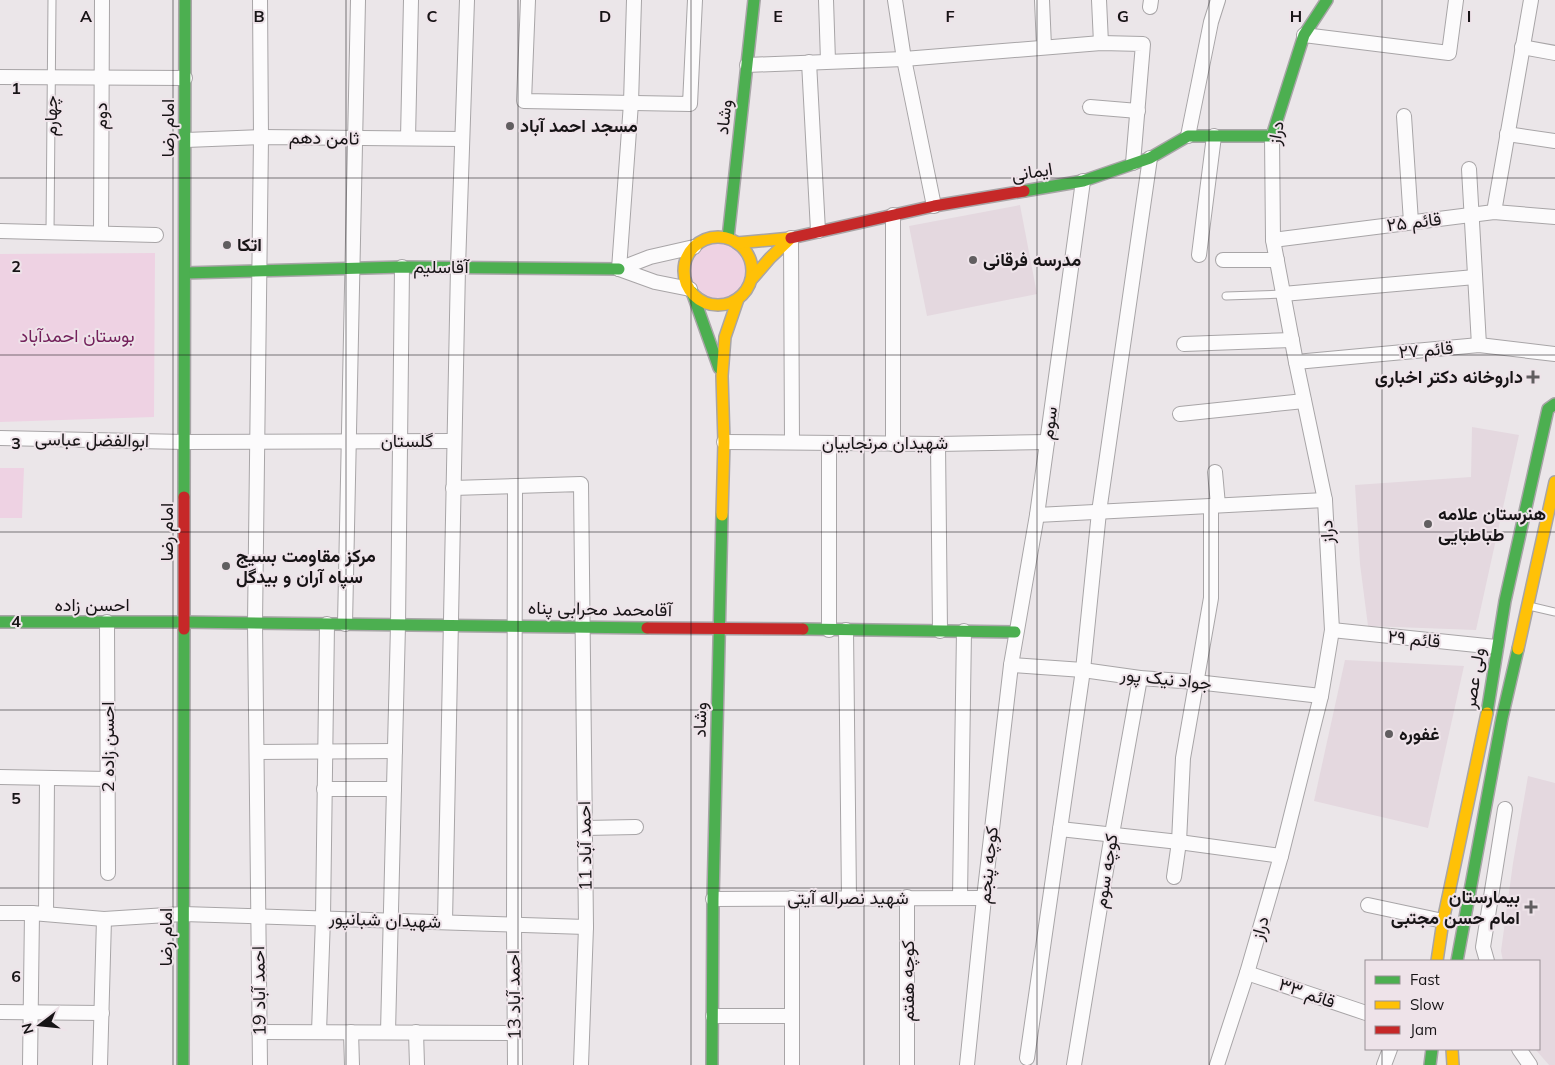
<svg xmlns="http://www.w3.org/2000/svg" width="1555" height="1065" viewBox="0 0 1555 1065" font-family="Mulish,Vazirmatn,sans-serif">
	<style>
		.built { fill: #e4d8df }
		.green { fill: #eed2e3 }
		.lines { fill: none; stroke-linecap: round; stroke-linejoin: round }
		.lane-casing { stroke: #a8a5a7; stroke-width: 9 }
		.street-casing { stroke: #a8a5a7; stroke-width: 16 }
		.fast-casing { stroke: #a8a5a7; stroke-width: 14 }
		.slow-casing { stroke: #a8a5a7; stroke-width: 14 }
		.jam-casing { stroke: #a8a5a7; stroke-width: 14 }
		.lane { stroke: #fcfbfc; stroke-width: 7 }
		.street { stroke: #fcfbfc; stroke-width: 14 }
		.fast { stroke: #4caf50; stroke-width: 11 }
		.slow { stroke: #ffc107; stroke-width: 11 }
		.jam { stroke: #c62828; stroke-width: 11 }
		.grid { fill: none; stroke: #171416; stroke-width: 1; stroke-opacity: 0.55 }
		.poi-dot { fill: #615e60; stroke: #eee3e9; stroke-width: 2 }
		.labels { text-anchor: middle; stroke-width: 4; stroke-linejoin: round; paint-order: stroke }
		.street-label { font-size: 18px; fill: #171416; stroke: #eee3e9 }
		.poi-label { font-size: 18px; font-weight: bold; fill: #171416; stroke: #eee3e9; text-anchor: start }
		.park-label { font-size: 18px; fill: #74215c; stroke: #eee3e9 }
		.grid-label { font-size: 16px; text-anchor: middle; font-weight: bold; fill: #171416; stroke: #eee3e9; stroke-width: 4; stroke-linejoin: round; paint-order: stroke }
	</style>
	<rect width="100%" height="100%" fill="#ebe6e9"/>
	<g class="built">
		<polygon points="1020,205 1037,294 927,316 909,226"/>
		<polygon points="1472,427 1519,435 1476,630 1368,626 1360,564 1355,485 1471,477"/>
		<polygon points="1345,660 1464,666 1428,828 1314,801"/>
		<polygon points="1528,776 1555,783 1555,1065 1549,1065 1535,1049 1539,1049 1539,961 1503,961 1501,951 1513,863"/>
	</g>
	<g class="green">
		<path d="M716,240C763,243 755,306 715,299C706,298 698,293 690,289C692,282 690,279 690,272C688,255 701,244 716,240Z"/>
		<polygon points="155,253 154,417 0,422 0,254"/>
		<polygon points="0,468 24,468 22,518 0,518"/>
	</g>
	<g class="lines">
		<defs>
			<g id="lane">
				<polyline points="50,232 52,0"/>
				<polyline points="1226,296 1283,294"/>
				<polyline points="1529,606 1555,612"/>
			</g>
			<g id="street">
				<polyline points="528,0 524,101 690,104 695,0"/>
				<polyline points="826,0 828,61"/>
				<polyline points="895,0 904,59 934,206"/>
				<polyline points="1042,0 1044,47"/>
				<polyline points="1099,0 1101,43"/>
				<polyline points="1150,7 1151,0"/>
				<polyline points="1304,35 1449,53 1456,0"/>
				<polyline points="1522,47 1555,53"/>
				<polyline points="809,62 818,231"/>
				<polyline points="747,65 904,59 1101,43 1143,44 1133,163"/>
				<polyline points="0,77 185,78"/>
				<polyline points="1090,107 1138,111"/>
				<polyline points="1404,116 1411,222"/>
				<polyline points="1507,134 1555,141"/>
				<polyline points="1188,136 1211,22 1218,0"/>
				<polyline points="408,138 411,0"/>
				<polyline points="186,140 261,137 462,139"/>
				<polyline points="1469,169 1479,345"/>
				<polyline points="1494,212 1531,0"/>
				<polyline points="0,231 156,235"/>
				<polyline points="101,233 102,0"/>
				<polyline points="791,238 792,442"/>
				<polyline points="1273,240 1494,212 1555,217"/>
				<polyline points="1199,255 1214,136"/>
				<polyline points="1223,260 1277,260"/>
				<polyline points="619,269 631,103 634,0"/>
				<polyline points="619,269 650,257 694,247"/>
				<polyline points="619,269 655,282 690,289"/>
				<polyline points="1283,294 1475,277"/>
				<polyline points="1184,344 1292,340"/>
				<polyline points="1296,362 1479,345 1555,354"/>
				<polyline points="1180,414 1304,401"/>
				<polyline points="0,438 184,442 454,441"/>
				<polyline points="724,442 938,444 1047,442"/>
				<polyline points="829,443 829,630"/>
				<polyline points="893,444 893,215"/>
				<polyline points="938,444 940,631"/>
				<polyline points="1215,472 1218,505"/>
				<polyline points="453,488 581,484 586,927 581,1065"/>
				<polyline points="1037,515 1325,500"/>
				<polyline points="107,622 108,873"/>
				<polyline points="345,624 358,0"/>
				<polyline points="846,630 849,898"/>
				<polyline points="1332,630 1496,647"/>
				<polyline points="1011,665 1083,670 1140,678 1196,682 1321,696"/>
				<polyline points="257,752 395,751"/>
				<polyline points="0,777 108,779"/>
				<polyline points="324,789 394,789"/>
				<polyline points="585,828 636,827"/>
				<polyline points="1060,829 1179,842 1281,856"/>
				<polyline points="1174,877 1179,842 1183,758 1211,598 1211,506"/>
				<polyline points="907,897 907,1065"/>
				<polyline points="960,897 964,631"/>
				<polyline points="713,899 984,898"/>
				<polyline points="1368,905 1443,921"/>
				<polyline points="0,913 32,913 104,919 183,914 586,927"/>
				<polyline points="46,914 47,778"/>
				<polyline points="445,922 458,267 467,0"/>
				<polyline points="1487,961 1483,947 1505,809"/>
				<polyline points="1247,973 1366,1013"/>
				<polyline points="0,1012 102,1013"/>
				<polyline points="713,1016 791,1016"/>
				<polyline points="259,1032 515,1033"/>
				<polyline points="319,1032 323,918 327,624"/>
				<polyline points="351,1032 352,1065"/>
				<polyline points="388,1032 398,625 402,267"/>
				<polyline points="416,1032 417,1065"/>
				<polyline points="1519,1049 1530,1065"/>
				<polyline points="1027,1058 1083,670 1099,512 1150,158"/>
				<polyline points="30,1065 32,913"/>
				<polyline points="100,1065 104,919"/>
				<polyline points="260,1065 255,623 261,137 260,0"/>
				<polyline points="515,1065 514,925 515,487"/>
				<polyline points="792,1065 792,898"/>
				<polyline points="967,1065 984,898 1011,665 1037,515 1083,181"/>
				<polyline points="1074,1065 1112,834 1140,678"/>
				<polyline points="1217,1065 1247,973 1281,856 1321,696 1332,630 1325,500 1296,362 1273,240 1272,136"/>
				<polyline points="1384,1065 1390,1049"/>
			</g>
			<g id="fast">
				<polyline points="1024,191 1083,181 1150,158 1188,136 1272,136 1304,35 1327,0"/>
				<polyline points="728,238 754,0"/>
				<polyline points="185,273 402,267 619,269"/>
				<polyline points="692,292 719,368"/>
				<polyline points="184,497 185,0"/>
				<polyline points="0,622 184,622 647,628"/>
				<polyline points="803,629 1015,632"/>
				<polyline points="1487,713 1505,601 1548,409 1555,404"/>
				<polyline points="1457,961 1502,718 1518,649"/>
				<polyline points="183,1065 184,629"/>
				<polyline points="712,1065 713,899 722,515"/>
				<polyline points="1430,1065 1432,1049"/>
			</g>
			<g id="slow">
				<circle cx="718" cy="271" r="34"/>
				<polyline points="737,243 791,238 770,258 751,280"/>
				<polyline points="722,515 724,442 722,376 725,337 738,299"/>
				<polyline points="1518,649 1555,482"/>
				<polyline points="1437,961 1443,921 1487,713"/>
				<polyline points="1452,1049 1453,1065"/>
			</g>
			<g id="jam">
				<polyline points="791,238 934,206 1024,191"/>
				<polyline points="647,628 803,629"/>
				<polyline points="184,629 184,497"/>
			</g>
		</defs>
		<use href="#lane" class="lane-casing"/>
		<use href="#street" class="street-casing"/>
		<use href="#fast" class="fast-casing"/>
		<use href="#slow" class="slow-casing"/>
		<use href="#jam" class="jam-casing"/>
		<use href="#lane" class="lane"/>
		<use href="#street" class="street"/>
		<use href="#fast" class="fast"/>
		<use href="#slow" class="slow"/>
		<use href="#jam" class="jam"/>
	</g>
	<path class="grid" d="M173,0V1065M346,0V1065M518,0V1065M691,0V1065M864,0V1065M1037,0V1065M1209,0V1065M1382,0V961M0,178H1555M0,355H1555M0,532H1555M0,710H1555M0,888H1555M1382,1049V1065"/>
	<g class="poi-dot">
		<circle cx="510" cy="126" r="5"/>
		<circle cx="227" cy="245" r="5"/>
		<circle cx="973" cy="260" r="5"/>
		<path d="M1530.5 369.5h5v5h5v5h-5v5h-5v-5h-5v-5h5z"/>
		<circle cx="1428" cy="524" r="5"/>
		<circle cx="226" cy="566" r="5"/>
		<circle cx="1389" cy="734" r="5"/>
		<path d="M1528.5 899.5h5v5h5v5h-5v5h-5v-5h-5v-5h5z"/>
	</g>
	<g class="labels">
		<g class="street-label">
			<text transform="translate(51 116) rotate(-90)" y="6">چهارم</text>
			<text transform="translate(101 116) rotate(-90)" y="6">دوم</text>
			<text transform="translate(724 117) rotate(-84)" y="6">وشاد</text>
			<text transform="translate(168 128) rotate(-90)" y="6">امام رضا</text>
			<text transform="translate(1276 133) rotate(-80)" y="6">دراز</text>
			<text transform="translate(324 138) rotate(1)" y="6">ثامن دهم</text>
			<text transform="translate(1032 172) rotate(-9)" y="6">ایمانی</text>
			<text transform="translate(1414 222) rotate(-7)" y="6">قائم ۲۵</text>
			<text x="441" y="273">آقاسلیم</text>
			<text transform="translate(1426 350) rotate(-5)" y="6">قائم ۲۷</text>
			<text transform="translate(1049 423) rotate(-82)" y="6">سوم</text>
			<text transform="translate(92 440) rotate(1)" y="6">ابوالفضل عباسی</text>
			<text x="407" y="447">گلستان</text>
			<text x="885" y="449">شهیدان مرنجابیان</text>
			<text transform="translate(167 532) rotate(-90)" y="6">امام رضا</text>
			<text transform="translate(1327 532) rotate(-93)" y="6">دراز</text>
			<text x="92" y="611">احسن زاده</text>
			<text transform="translate(600 609) rotate(1)" y="6">آقامحمد محرابی پناه</text>
			<text transform="translate(1414 639) rotate(6)" y="6">قائم ۲۹</text>
			<text transform="translate(1474 678) rotate(-81)" y="6">ولی عصر</text>
			<text transform="translate(1166 679) rotate(6)" y="6">جواد نیک پور</text>
			<text transform="translate(700 720) rotate(-89)" y="6">وشاد</text>
			<text transform="translate(108 747) rotate(-90)" y="6">احسن زاده 2</text>
			<text transform="translate(585 846) rotate(-91)" y="6">احمد آباد 11</text>
			<text transform="translate(988 865) rotate(-84)" y="6">کوچه پنجم</text>
			<text transform="translate(1106 871) rotate(-81)" y="6">کوچه سوم</text>
			<text x="848" y="904">شهید نصراله آیتی</text>
			<text transform="translate(385 920) rotate(2)" y="6">شهیدان شبانپور</text>
			<text transform="translate(1260 928) rotate(-74)" y="6">دراز</text>
			<text transform="translate(166 937) rotate(-90)" y="6">امام رضا</text>
			<text transform="translate(908 981) rotate(-90)" y="6">کوچه هفتم</text>
			<text transform="translate(259 991) rotate(-91)" y="6">احمد آباد 19</text>
			<text transform="translate(1307 993) rotate(19)" y="6">قائم ۳۳</text>
			<text transform="translate(514 995) rotate(-91)" y="6">احمد آباد 13</text>
		</g>
		<g class="poi-label">
			<text x="520" y="132">مسجد احمد آباد</text>
			<text x="237" y="251">اتکا</text>
			<text x="983" y="266">مدرسه فرقانی</text>
			<text x="1523" y="383" text-anchor="end">داروخانه دکتر اخباری</text>
			<text x="1438" y="520">هنرستان علامه<tspan x="1438" dy="21">طباطبایی</tspan></text>
			<text x="236" y="562">مرکز مقاومت بسیج<tspan x="236" dy="21">سپاه آران و بیدگل</tspan></text>
			<text x="1399" y="740">غفوره</text>
			<text x="1520" y="903" text-anchor="end">بیمارستان<tspan x="1520" dy="21">امام حسن مجتبی</tspan></text>
		</g>
		<g class="park-label">
			<text x="77" y="342">بوستان احمدآباد</text>
		</g>
	</g>
	<g class="grid-label">
		<text x="86" y="22">A</text>
		<text x="259" y="22">B</text>
		<text x="432" y="22">C</text>
		<text x="605" y="22">D</text>
		<text x="778" y="22">E</text>
		<text x="950" y="22">F</text>
		<text x="1123" y="22">G</text>
		<text x="1296" y="22">H</text>
		<text x="1469" y="22">I</text>
		<text x="16" y="94">1</text>
		<text x="16" y="272">2</text>
		<text x="16" y="449">3</text>
		<text x="16" y="627">4</text>
		<text x="16" y="804">5</text>
		<text x="16" y="982">6</text>
	</g>
	<rect x="1365" y="960" width="175" height="90" fill="#eee3e9" stroke="#989095"/>
	<rect x="1375" y="976" width="25" height="8" fill="#4caf50" stroke="#989095"/>
	<text x="1410" y="985" font-size="15" fill="#171416">Fast</text>
	<rect x="1375" y="1001" width="25" height="8" fill="#ffc107" stroke="#989095"/>
	<text x="1410" y="1010" font-size="15" fill="#171416">Slow</text>
	<rect x="1375" y="1026" width="25" height="8" fill="#c62828" stroke="#989095"/>
	<text x="1410" y="1035" font-size="15" fill="#171416">Jam</text>
	<g transform="translate(40 1025) rotate(254)" stroke="#eee3e9" stroke-width="4" paint-order="stroke">
	<path d="M0-4L9 19L0 12L-9 19Z" fill="#171416"/>
	<text y="-8" font-size="14" font-weight="bold" text-anchor="middle" fill="#171416">N</text>
	</g>
</svg>
